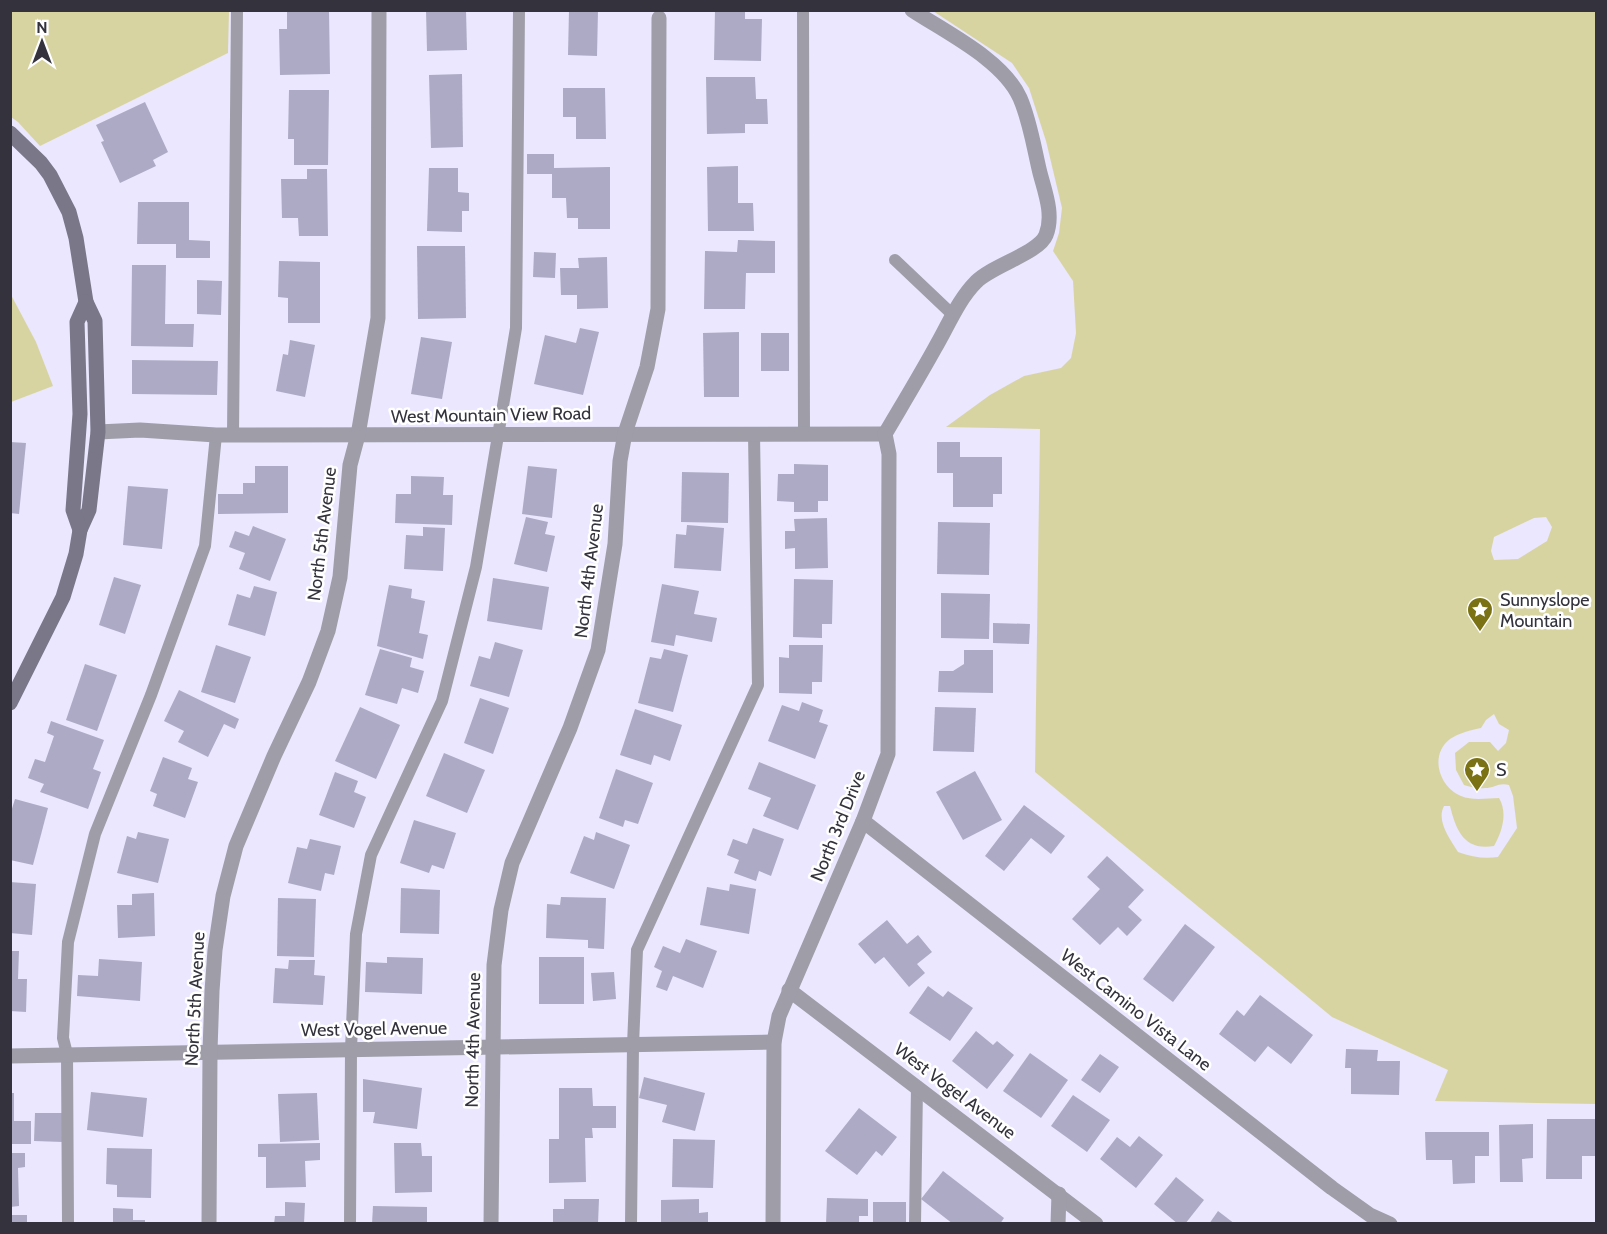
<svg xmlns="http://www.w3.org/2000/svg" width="1607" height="1234" viewBox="0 0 1607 1234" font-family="Cabin,sans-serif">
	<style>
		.green { fill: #d8d4a2; fill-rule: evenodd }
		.building { fill: #adaac5 }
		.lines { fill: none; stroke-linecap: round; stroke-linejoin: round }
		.lane { stroke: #9e9da8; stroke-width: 12 }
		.street { stroke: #9e9da8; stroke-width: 15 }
		.secondary { stroke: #797788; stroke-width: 15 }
		.labels { text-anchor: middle; stroke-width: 5; stroke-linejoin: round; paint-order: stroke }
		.street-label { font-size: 18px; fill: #34333d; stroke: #fff }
		.poi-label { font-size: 18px; fill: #34333d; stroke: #fff; text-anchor: start }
	</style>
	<rect width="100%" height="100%" fill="#eae7fe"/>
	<g class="green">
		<polygon points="10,11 229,11 228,53 40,146 18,122 11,117"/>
		<path d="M933,11H1596V1104L1435,1101L1448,1070L1332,1017L1035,772L1040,429L946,427L990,395L1024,376L1061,368L1071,358L1076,333L1073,281L1053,251L1059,233L1062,208L1046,141L1029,88L1012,63ZM1546,517L1552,527L1547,541L1518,559L1494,560L1491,551L1494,537L1534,518ZM1494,714L1499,724L1509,730L1506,743L1498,751L1490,742H1469L1455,753L1456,770L1464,785C1471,787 1478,789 1485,788C1494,788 1499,782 1509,785L1513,796L1517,828L1498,857C1484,859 1472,857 1458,852C1450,839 1436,821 1444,806H1450C1456,830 1464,851 1494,846C1502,832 1508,813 1499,798C1487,798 1473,801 1461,796C1439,787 1429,755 1450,739C1459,733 1471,730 1481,728L1486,720Z"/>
		<polygon points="10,293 36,342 53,386 11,402"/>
	</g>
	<g class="building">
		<polygon points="287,10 329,10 330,74 280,75 279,29 287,29"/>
		<polygon points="426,10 466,10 467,50 427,51"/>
		<polygon points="569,10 598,10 597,56 568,55"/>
		<polygon points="715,10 745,10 745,19 762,19 761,61 714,60"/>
		<polygon points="462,74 463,147 431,148 429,75"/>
		<polygon points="706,77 755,77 756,99 767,99 768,124 745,124 745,133 707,134"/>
		<polygon points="563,88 605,88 606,139 576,139 576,117 563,117"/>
		<polygon points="289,90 329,90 328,165 294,165 294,139 288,139"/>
		<polygon points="145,102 168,152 153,160 156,166 120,183 101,142 104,141 96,125"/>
		<polygon points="527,154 554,154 554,168 610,167 610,229 578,229 578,218 567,218 566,198 552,198 552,174 527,174"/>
		<polygon points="738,166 738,203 753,203 754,231 708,231 707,167"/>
		<polygon points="429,168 458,168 458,192 469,193 469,211 462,211 462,232 427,231"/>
		<polygon points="307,169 327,169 328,236 299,236 298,218 282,218 281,179 307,179"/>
		<polygon points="138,202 189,202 189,240 210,241 210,258 176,258 176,244 137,244"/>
		<polygon points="738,240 775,241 775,273 746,273 745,309 704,309 705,251 737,252"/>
		<polygon points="417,246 465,246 466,318 418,319"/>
		<polygon points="534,252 556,253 555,278 533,277"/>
		<polygon points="607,257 608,308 577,309 577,295 561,295 560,268 579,268 578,258"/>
		<polygon points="279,261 320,262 320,323 288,323 288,298 278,297"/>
		<polygon points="132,265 166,265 165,324 194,324 193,347 131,346"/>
		<polygon points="197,280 222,281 221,315 197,314"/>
		<polygon points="580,328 599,332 583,395 534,384 545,335 576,343"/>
		<polygon points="739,332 739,397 704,397 703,333"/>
		<rect x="761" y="333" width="28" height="38"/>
		<polygon points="421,337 452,342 442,399 411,394"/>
		<polygon points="290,340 315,345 305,397 276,391 283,354 288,355"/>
		<polygon points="132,360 218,361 217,395 132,394"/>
		<polygon points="10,442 26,443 19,514 10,513"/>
		<polygon points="937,442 960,442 960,457 1002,457 1002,494 993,494 993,507 953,507 953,473 937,473"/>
		<polygon points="794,464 828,465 828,501 818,501 818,512 794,512 794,502 777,501 778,474 794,474"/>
		<polygon points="255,466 288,466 288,513 218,514 218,494 243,494 243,483 255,483"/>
		<polygon points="528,466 557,469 552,518 522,514"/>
		<polygon points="682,472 729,473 728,523 681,522"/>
		<polygon points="411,476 444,477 443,495 453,495 452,525 395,523 396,494 411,494"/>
		<polygon points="128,486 168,489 162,549 123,545"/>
		<polygon points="526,517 548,522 545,534 555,536 547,572 514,564"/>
		<polygon points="827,518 828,568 795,569 795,548 785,549 785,531 795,531 794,519"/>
		<polygon points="938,522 990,523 989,575 937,574"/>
		<polygon points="687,525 724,528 721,571 674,568 676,534 686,535"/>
		<polygon points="253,526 286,539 270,581 239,569 245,553 229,547 235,531 249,536"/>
		<polygon points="423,527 445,528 443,571 404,569 406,535 423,536"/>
		<polygon points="114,577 141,585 125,634 99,625"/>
		<polygon points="493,578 549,587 542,630 487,621"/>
		<polygon points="794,579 833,580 832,624 822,624 822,638 793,637"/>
		<polygon points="662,584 699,591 694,614 717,618 712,642 676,635 674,646 651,642"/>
		<polygon points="389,585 412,589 411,598 425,601 419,633 428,635 423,659 377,646"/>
		<polygon points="254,586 277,592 265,636 228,625 237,594 250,598"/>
		<polygon points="941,593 990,594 989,639 941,638"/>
		<polygon points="993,623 1030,624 1029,644 993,643"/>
		<polygon points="495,642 523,650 509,697 470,686 479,656 490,659"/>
		<polygon points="216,645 251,657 235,703 201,692"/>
		<polygon points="789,645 823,645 822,682 812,682 812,694 779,693 779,657 789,658"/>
		<polygon points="380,649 412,658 410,667 424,671 418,693 402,688 397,704 365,695"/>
		<polygon points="664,649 688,655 673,712 638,703 650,657 661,659"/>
		<polygon points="964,650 993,650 993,693 938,692 939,671 953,671 964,664"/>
		<polygon points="85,664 117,675 97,731 66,720"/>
		<polygon points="179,690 239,719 235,729 224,724 208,757 178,742 184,731 164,721"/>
		<polygon points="480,698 509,708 493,754 464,743"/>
		<polygon points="802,702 823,710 819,722 828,725 815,759 768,741 782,705 799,711"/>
		<polygon points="360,707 400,725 376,779 335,761"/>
		<polygon points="935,707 976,708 974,752 933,751"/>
		<polygon points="635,709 682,725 670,761 654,755 651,765 620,755"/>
		<polygon points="51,721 104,740 93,769 101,772 88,809 40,792 44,784 28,778 35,759 45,762 54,736 47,733"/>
		<polygon points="444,753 485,770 467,813 426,796"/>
		<polygon points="163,757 192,768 188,779 198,782 185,818 153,806 157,794 150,791"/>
		<polygon points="759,762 816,785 798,830 763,816 771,798 748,789"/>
		<polygon points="616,769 653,783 638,824 625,820 623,827 599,818"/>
		<polygon points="975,771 1002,820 963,840 936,792"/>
		<polygon points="335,772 358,781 354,792 366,797 354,828 319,815"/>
		<polygon points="15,799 48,808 33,865 10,860 10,815"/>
		<polygon points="1024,805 1065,836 1051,854 1031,838 1004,871 985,856"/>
		<polygon points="414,820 456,833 444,869 432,865 429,873 400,863"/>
		<polygon points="753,828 784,839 771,876 759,871 756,881 734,873 739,860 727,855 733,839 747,844"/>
		<polygon points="138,832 169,839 158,883 117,873 127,836 136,839"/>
		<polygon points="596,832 630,845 614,889 570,873 584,836 594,840"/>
		<polygon points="310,839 341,846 334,875 325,873 321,891 288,883 297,847 307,849"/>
		<polygon points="1107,856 1144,890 1128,907 1142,920 1127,936 1118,927 1100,945 1072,919 1100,889 1087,877"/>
		<polygon points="10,882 36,884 32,935 10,933"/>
		<polygon points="730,884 756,889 749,934 700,925 707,887 729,891"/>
		<polygon points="401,888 440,890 439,934 400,933"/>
		<polygon points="154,893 155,936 118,938 117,905 132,905 132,894"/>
		<polygon points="561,897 606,898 604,949 588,948 588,940 546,938 547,904 560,905"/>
		<polygon points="278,898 316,899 314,957 277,956"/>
		<polygon points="887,920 907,944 918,935 932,952 917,964 925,973 909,987 884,957 875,964 858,944"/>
		<polygon points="1185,924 1215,947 1173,1002 1143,979"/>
		<polygon points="686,939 717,951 703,988 673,976 667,991 656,987 662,971 654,967 663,946 680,953"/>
		<polygon points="10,951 19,951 18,979 27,979 26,1012 10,1011"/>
		<polygon points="387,957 423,958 422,994 365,992 366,962 387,963"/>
		<rect x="539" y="957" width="45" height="47"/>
		<polygon points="99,959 142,962 140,1001 77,996 78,975 98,976"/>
		<polygon points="289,960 315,960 314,975 325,976 323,1005 273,1003 275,968 288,969"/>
		<polygon points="614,972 616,999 593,1001 591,973"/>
		<polygon points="928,986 943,997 948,991 973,1008 950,1041 909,1013"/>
		<polygon points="1260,995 1313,1035 1291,1064 1268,1046 1255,1062 1219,1034 1237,1010 1244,1016"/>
		<polygon points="976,1031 993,1045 997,1041 1014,1055 987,1089 952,1061"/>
		<polygon points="1346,1049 1378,1050 1377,1061 1400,1061 1399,1095 1351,1094 1351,1068 1345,1068"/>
		<polygon points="1030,1053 1068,1080 1041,1118 1003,1091"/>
		<polygon points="1100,1054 1119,1067 1100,1093 1081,1080"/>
		<polygon points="644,1077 705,1093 695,1131 662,1122 667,1105 639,1098"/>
		<polygon points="363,1079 422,1088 417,1129 373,1123 375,1112 363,1112"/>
		<polygon points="559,1088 592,1088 593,1106 616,1106 616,1128 592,1128 593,1138 585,1138 586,1182 549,1183 549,1139 559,1139"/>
		<polygon points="91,1092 147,1098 143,1137 87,1130"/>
		<polygon points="10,1093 14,1093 14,1121 31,1121 31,1144 10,1144"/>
		<polygon points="317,1093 319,1140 280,1142 278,1094"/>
		<polygon points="1073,1095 1110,1120 1087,1152 1051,1126"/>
		<polygon points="859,1108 897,1137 882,1156 876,1151 857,1175 825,1151"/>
		<polygon points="35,1113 63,1113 63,1142 34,1141"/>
		<polygon points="1547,1119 1596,1119 1596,1156 1582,1156 1582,1179 1546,1179"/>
		<polygon points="1533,1124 1533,1158 1522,1159 1523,1182 1500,1182 1499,1125"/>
		<polygon points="1425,1132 1489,1132 1489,1156 1475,1156 1475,1183 1453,1184 1452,1160 1426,1160"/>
		<polygon points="1139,1136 1163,1155 1136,1188 1100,1159 1117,1137 1130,1147"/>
		<polygon points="673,1139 715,1140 713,1188 672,1187"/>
		<polygon points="320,1143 320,1160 305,1161 306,1187 266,1188 266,1157 258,1157 258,1144"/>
		<polygon points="394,1143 421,1143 422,1156 432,1156 432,1192 395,1193"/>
		<polygon points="107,1148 152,1149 151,1198 117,1197 117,1185 106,1184"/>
		<polygon points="10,1153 25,1153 25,1167 18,1168 19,1206 10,1207"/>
		<polygon points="943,1171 1004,1218 1000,1224 953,1224 921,1199"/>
		<polygon points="1176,1177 1204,1200 1185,1224 1178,1224 1154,1204"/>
		<polygon points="827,1198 868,1199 868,1216 859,1216 859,1224 826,1224"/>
		<polygon points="564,1199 599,1199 598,1224 553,1224 553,1209 564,1209"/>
		<polygon points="699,1199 699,1213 708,1212 708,1224 661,1224 661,1200"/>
		<polygon points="285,1202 305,1203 304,1224 274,1224 275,1216 285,1216"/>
		<rect x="873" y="1202" width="33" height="22"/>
		<polygon points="373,1206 427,1207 427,1224 372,1224"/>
		<polygon points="113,1208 133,1209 133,1220 145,1220 145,1224 113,1224"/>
		<polygon points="1218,1211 1235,1224 1209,1224"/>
		<rect x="10" y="1215" width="17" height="9"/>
	</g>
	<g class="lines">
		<g class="lane">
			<polyline points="803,10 804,434"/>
			<polyline points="895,260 953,315"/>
			<polyline points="233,435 237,10"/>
			<polyline points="68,1224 67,1054 63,1038 68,942 95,834 151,695 205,546 216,435"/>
			<polyline points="350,1224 351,1049 356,934 371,855 442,701 476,567 516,328 519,10"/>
			<polyline points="631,1224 633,1045 637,950 758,685 754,434"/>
			<polyline points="915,1224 917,1086"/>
		</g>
		<g class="street">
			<polyline points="98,432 140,430 216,435 885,434"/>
			<path d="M885,434C902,405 919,377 935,348C948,326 958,300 976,282C991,266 1039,253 1046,235C1054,215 1045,192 1040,173C1034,148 1030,121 1020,98C1003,60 947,33 912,10"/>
			<polyline points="863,821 1332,1188 1370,1215 1390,1224"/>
			<polyline points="789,990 1096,1224"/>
			<polyline points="10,1056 774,1042"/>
			<polyline points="209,1224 210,1051 212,991 215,950 223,896 236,846 274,756 309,682 328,631 340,577 350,465 358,435 378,318 379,10"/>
			<polyline points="491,1224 494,965 501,910 512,863 570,728 598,650 615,544 620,461 625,433 647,367 658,309 659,18"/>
			<polyline points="773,1224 774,1042 779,1016 863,821 888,754 889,454 885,434"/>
			<polyline points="1058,1224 1059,1194"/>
		</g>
		<g class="secondary">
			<polyline points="10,133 41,163 50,175 69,212 76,238 86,302 95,321 98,432 89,510 80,530 76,554 63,597 10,703"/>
			<polyline points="80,530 73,510 80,414 77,322 86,302"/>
		</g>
	</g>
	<defs>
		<symbol id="sight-pin" viewBox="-11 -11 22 30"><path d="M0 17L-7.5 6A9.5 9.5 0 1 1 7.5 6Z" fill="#7a7214" stroke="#fff"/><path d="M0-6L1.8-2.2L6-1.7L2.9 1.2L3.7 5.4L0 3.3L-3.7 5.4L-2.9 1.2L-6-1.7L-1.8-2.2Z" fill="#fff"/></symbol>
	</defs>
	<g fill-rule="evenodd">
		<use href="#sight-pin" x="1465" y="595" width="30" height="40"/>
		<use href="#sight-pin" x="1462" y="755" width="30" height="40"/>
	</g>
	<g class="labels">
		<g class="street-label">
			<text transform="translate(491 415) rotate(-1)" y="6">West Mountain View Road</text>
			<text transform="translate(322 534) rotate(-83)" y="6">North 5th Avenue</text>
			<text transform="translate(589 571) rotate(-83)" y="6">North 4th Avenue</text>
			<text transform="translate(838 826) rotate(-68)" y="6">North 3rd Drive</text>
			<text transform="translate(195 999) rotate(-87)" y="6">North 5th Avenue</text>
			<text transform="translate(1136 1010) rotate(38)" y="6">West Camino Vista Lane</text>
			<text transform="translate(374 1029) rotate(-1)" y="6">West Vogel Avenue</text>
			<text transform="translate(473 1040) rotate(-89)" y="6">North 4th Avenue</text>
			<text transform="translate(955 1091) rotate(37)" y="6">West Vogel Avenue</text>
		</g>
		<g class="poi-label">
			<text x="1500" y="606">Sunnyslope<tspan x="1500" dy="21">Mountain</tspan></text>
			<text x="1496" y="776">S</text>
		</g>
	</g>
	<rect width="1607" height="1234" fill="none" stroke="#34333d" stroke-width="24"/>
	<g transform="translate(42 42)" stroke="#ffffff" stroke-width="4.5" paint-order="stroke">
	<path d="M0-4.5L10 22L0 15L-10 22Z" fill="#34333d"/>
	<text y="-9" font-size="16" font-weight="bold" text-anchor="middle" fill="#34333d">N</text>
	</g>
</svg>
